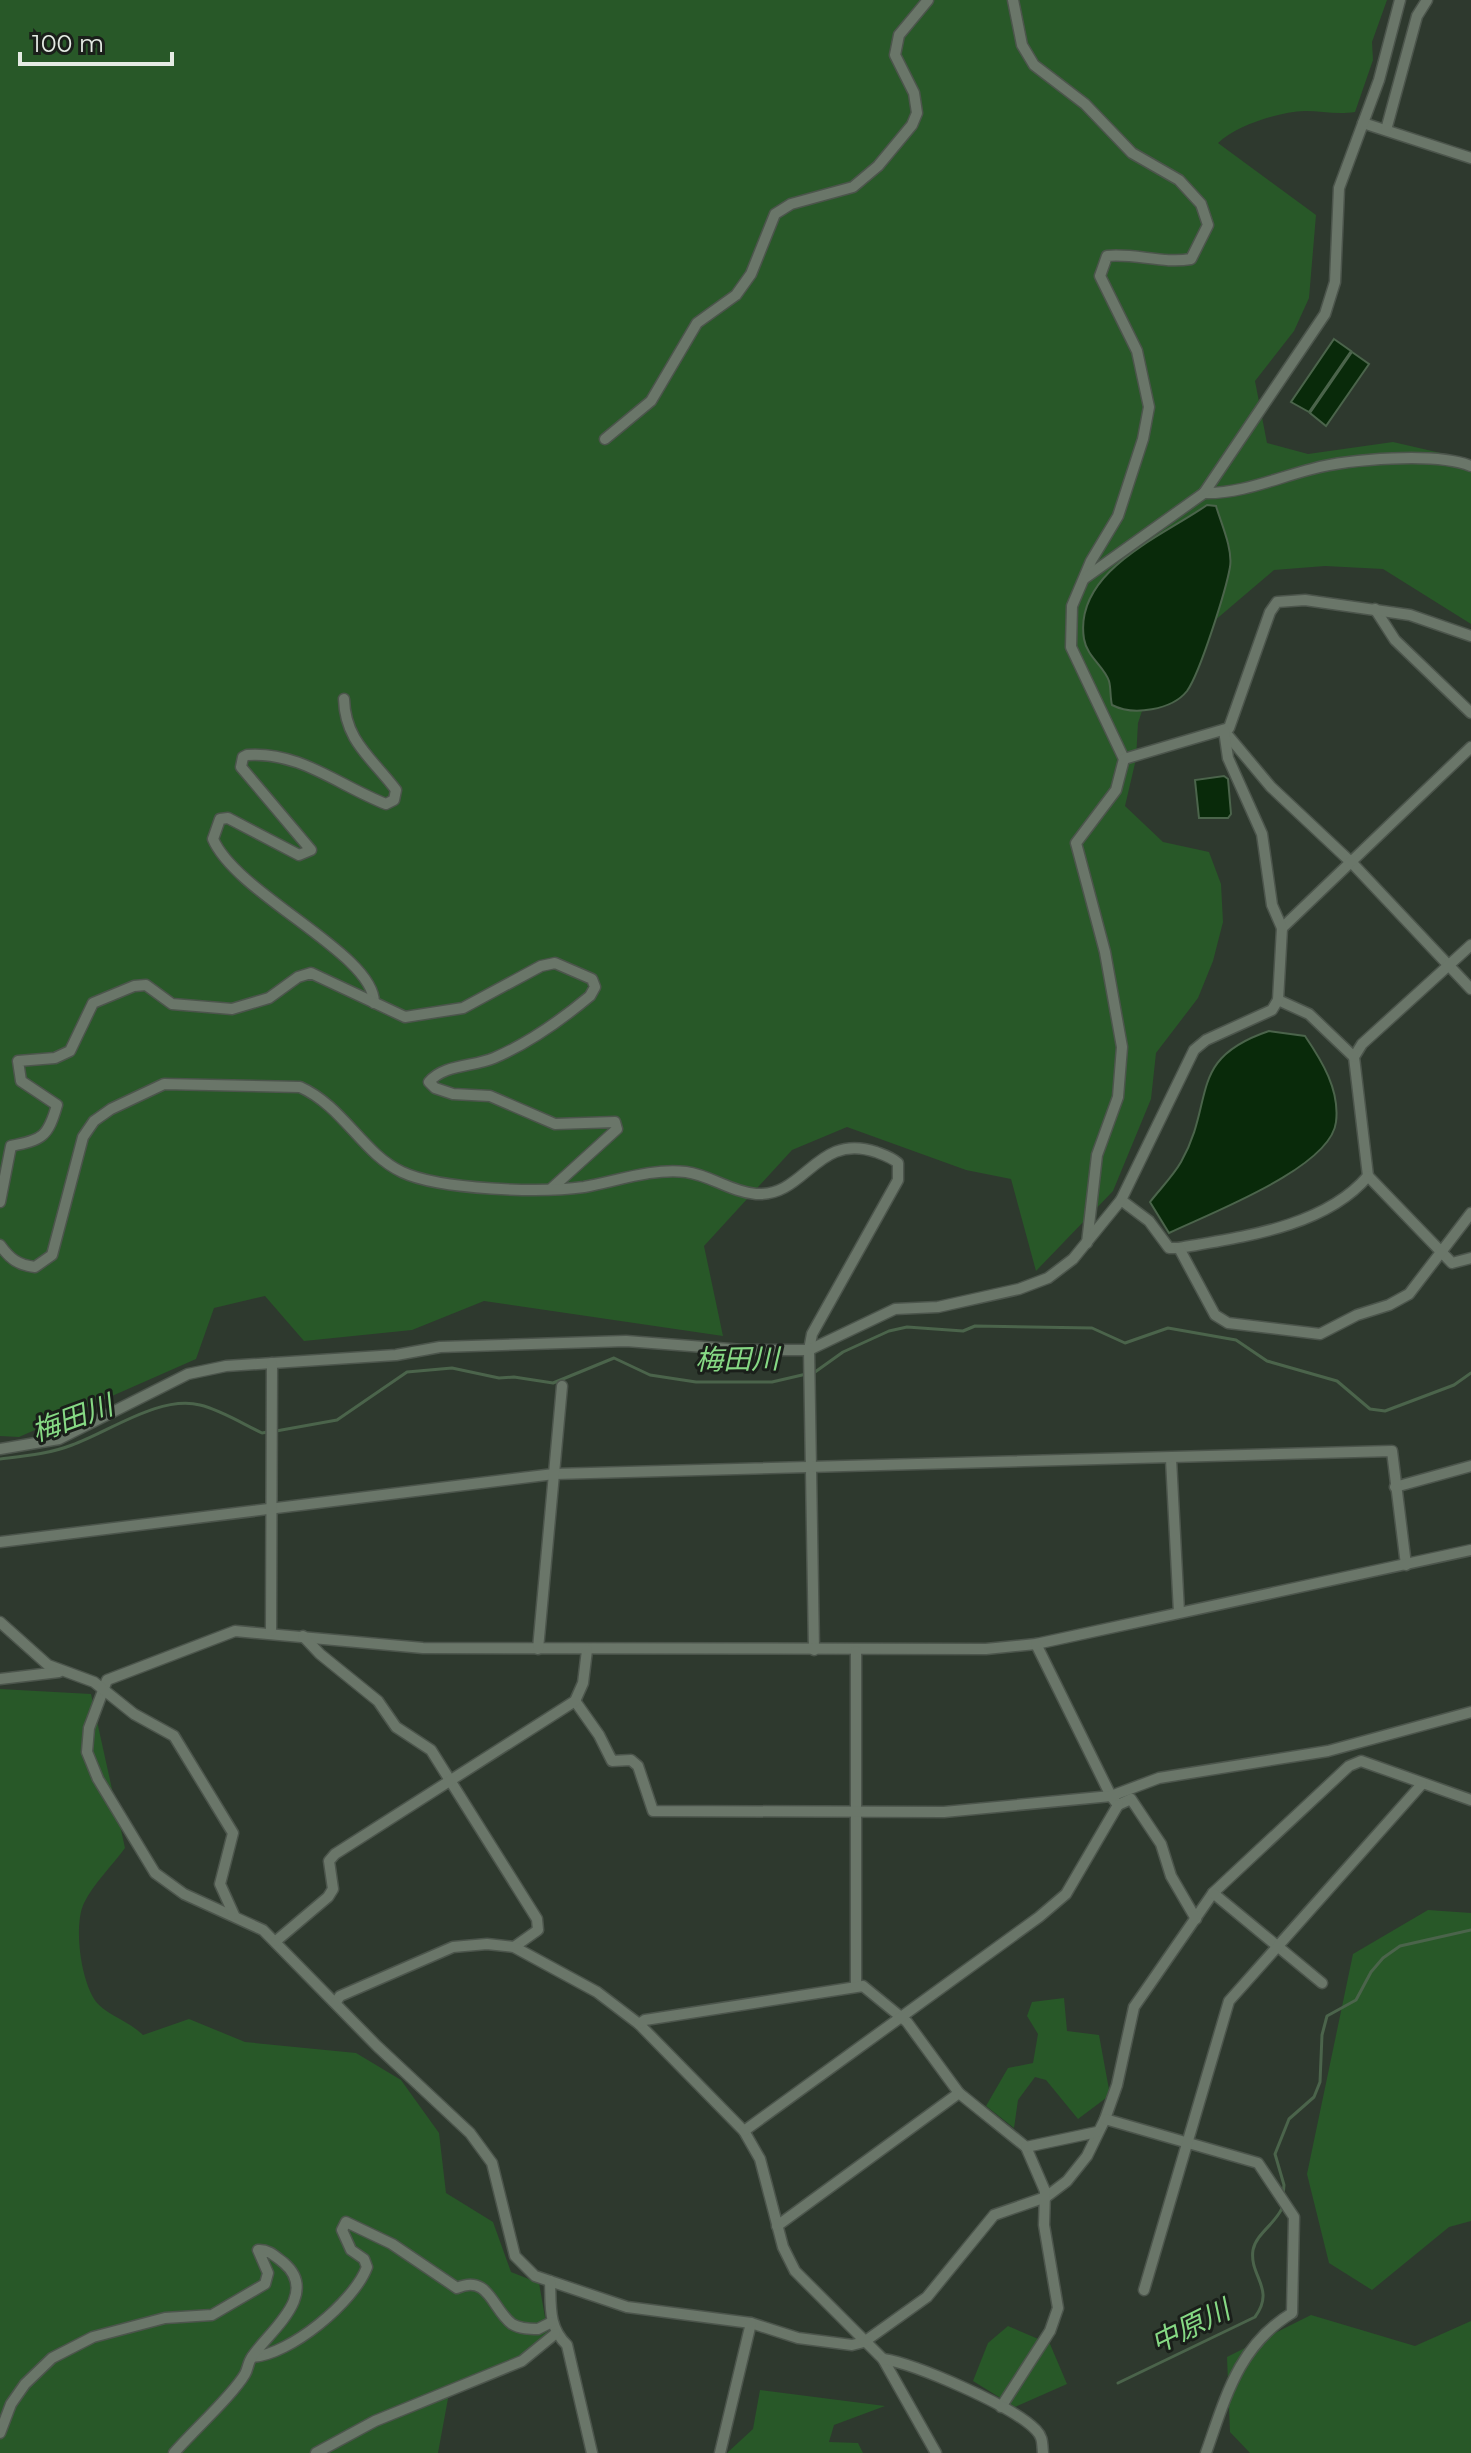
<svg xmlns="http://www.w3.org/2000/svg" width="1471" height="2453" viewBox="0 0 1471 2453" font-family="Montserrat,'Noto Sans JP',sans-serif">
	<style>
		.green { fill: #285828 }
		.water { fill: #092a0a; stroke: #4b644b; stroke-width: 2 }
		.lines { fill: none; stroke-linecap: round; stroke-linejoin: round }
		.stream { stroke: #4b644b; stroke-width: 3 }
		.minor-casing { stroke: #4c554c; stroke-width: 13 }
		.minor { stroke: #6a7669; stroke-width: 10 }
		.labels { text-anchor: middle; stroke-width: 6; stroke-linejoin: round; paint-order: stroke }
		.water-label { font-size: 28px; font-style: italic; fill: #86d984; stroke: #1a1f1a }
	</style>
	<rect width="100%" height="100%" fill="#2e392e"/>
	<g class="green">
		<path d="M0,0H1387L1372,42L1373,60L1355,112C1337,115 1322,111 1305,111C1278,112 1237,125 1218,143L1316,215L1309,298L1294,331L1255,381L1267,443L1308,454L1393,442L1471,460V624L1383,569L1325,566L1274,570L1200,633L1150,687L1138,723L1136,759L1125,806L1163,842L1209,852L1221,884L1223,922L1213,961L1198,998L1156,1053L1151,1099L1113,1191L1036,1271L1011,1179L966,1170L847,1127L792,1150L704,1246L723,1336L484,1301L412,1330L304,1341L265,1296L214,1308L196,1359L19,1437L0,1436Z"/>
		<path d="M0,1689L91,1694L125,1848C112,1866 93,1884 84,1903C73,1926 81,1985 98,2004C110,2016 130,2022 143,2035L189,2019L245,2042L356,2053L401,2080L439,2133L446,2193L493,2222L511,2272L539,2283L548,2334L539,2350L449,2393L438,2453H0Z"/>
		<polygon points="1428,1910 1471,1913 1471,2221 1449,2227 1372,2290 1329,2263 1307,2174 1353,1954"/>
		<polygon points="1064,1998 1067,2031 1099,2035 1110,2095 1078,2119 1046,2080 1035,2077 1018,2100 1014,2128 986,2106 1008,2068 1033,2063 1038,2034 1027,2016 1032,2002"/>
		<polygon points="1311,2315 1415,2346 1471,2321 1471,2453 1250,2453 1230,2432 1227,2357"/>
		<polygon points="1008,2326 1050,2344 1067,2384 1015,2407 973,2381 988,2343"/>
		<polygon points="760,2390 885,2406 834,2425 829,2442 858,2443 863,2453 727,2453 753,2429"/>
	</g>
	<g class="water">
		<polygon points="1334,339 1351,351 1309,412 1291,402"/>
		<polygon points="1352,352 1369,364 1326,426 1310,413"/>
		<path d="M1207,505L1216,506C1221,523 1233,549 1230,567C1226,590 1200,673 1187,691C1172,710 1133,716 1112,705C1110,697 1111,688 1109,681C1104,666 1087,657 1084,639C1073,571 1163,536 1207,505Z"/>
		<polygon points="1224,776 1228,779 1231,814 1228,818 1199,818 1195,780"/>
		<path d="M1269,1031L1305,1036C1322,1061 1340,1090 1336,1122C1331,1168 1208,1214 1169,1233L1150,1202C1160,1189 1173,1176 1181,1162C1216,1100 1186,1059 1269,1031Z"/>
	</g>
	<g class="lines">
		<g class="stream">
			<polyline points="276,1431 337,1420 407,1372 452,1368 499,1378 514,1377 553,1383 614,1358 650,1375 696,1382 772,1382 815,1372 843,1352 889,1331 907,1327 963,1331 975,1326 1092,1328 1125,1343 1168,1328 1236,1340 1267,1361 1337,1381 1370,1409 1385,1411 1454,1385 1471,1373"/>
			<path d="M0,1459C25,1456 49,1454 72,1445C109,1432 159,1395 200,1405C221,1410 243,1424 262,1433L268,1432"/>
			<polyline points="1283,2196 1284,2185 1275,2154 1289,2119 1314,2097 1320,2082 1322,2035 1327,2016 1356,2000 1371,1972 1383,1958 1400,1946 1471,1930"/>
			<path d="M1118,2383L1255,2317C1276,2288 1249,2277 1253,2250C1256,2234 1276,2223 1282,2208"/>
		</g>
		<defs>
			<g id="minor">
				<path d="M1013,0L1022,45L1034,65L1085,104L1132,153L1179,180L1201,204L1208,225L1191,259C1163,264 1135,253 1107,256L1100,276L1137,351L1149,407L1143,439L1118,516L1091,561L1072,606L1071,647L1124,759L1116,790L1076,843L1105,952L1122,1047L1118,1097L1097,1155L1087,1243"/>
				<polyline points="1363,123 1471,158"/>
				<polyline points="1386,130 1417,16 1427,0"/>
				<polyline points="605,439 651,401 697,323 736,295 751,274 775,214 791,204 853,187 878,166 912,125 917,113 914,93 895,55 899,35 928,0"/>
				<path d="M1204,493C1241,494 1276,478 1312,469C1349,459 1436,452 1471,466"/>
				<polyline points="1085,578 1204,493 1325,314 1335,282 1339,188 1379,80 1400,0"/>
				<polyline points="1375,609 1395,640 1471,713"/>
				<path d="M344,699C345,741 372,758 396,790L394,800L386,804C339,786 300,751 247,755L243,757L241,767L311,850L299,855L228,818L220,819L213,839C237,895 375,954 374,1003"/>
				<polyline points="1225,732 1271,787 1353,864 1471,989"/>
				<polyline points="1124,759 1229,728 1270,612 1277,602 1305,600 1410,615 1471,636"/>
				<polyline points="1282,928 1471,747"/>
				<polyline points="1471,945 1362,1044 1354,1057 1368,1176 1452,1263 1471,1258"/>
				<polyline points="1278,1000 1309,1014 1354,1057"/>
				<path d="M1121,1200L1149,1221L1169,1248H1179C1242,1237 1325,1227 1368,1176"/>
				<path d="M0,1202L11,1146C42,1140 48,1137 57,1105L21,1081L18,1061L55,1058L70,1051L93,1003L134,986L146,985L172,1004L232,1009L269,998L298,977L311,973L405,1017L463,1008L541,966L555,963L592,979L595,987L590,996C560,1021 529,1043 494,1058C473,1067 444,1064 429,1082L435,1088L453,1094L490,1096L555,1124L615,1122L617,1129L552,1188"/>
				<path d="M0,1245C10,1259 18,1265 35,1267L52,1255L83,1137L94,1121L111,1109L164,1084L300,1087C343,1106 363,1154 402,1172C440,1190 542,1193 584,1187C617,1181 652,1168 686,1172C710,1175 731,1192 756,1194C806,1197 816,1132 876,1152C884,1155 891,1157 898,1163V1180L812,1334L809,1350L814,1650"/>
				<polyline points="1179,1248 1215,1315 1228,1323 1320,1334 1357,1315 1389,1305 1409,1294 1471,1213"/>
				<polyline points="0,1449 59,1439 188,1374 226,1366 396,1355 440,1347 626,1341 743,1350 809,1350 895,1309 938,1307 1019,1289 1048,1278 1073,1259 1121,1200 1194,1050 1206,1040 1272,1010 1278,1000 1282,928 1272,905 1262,834 1228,758 1224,730"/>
				<polyline points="1171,1459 1179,1612"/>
				<polyline points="1395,1487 1471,1466"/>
				<polyline points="0,1542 554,1474 1392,1451 1406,1565"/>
				<polyline points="1471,1550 1036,1644 986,1649 423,1648 235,1631 107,1680 89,1728 87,1752 98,1779 155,1873 184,1894 263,1930 377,2046 470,2133 492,2163 515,2256 535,2276 627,2307 751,2323 798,2338 852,2345 864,2342 927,2297 994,2215 1046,2197 1067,2181 1087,2156 1105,2119 1117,2085 1134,2007 1150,1984 1213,1893 1349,1766 1361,1761 1471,1800"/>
				<polyline points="0,1622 48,1665 94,1682 134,1714 174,1736 233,1833 220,1884 234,1915"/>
				<polyline points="271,1631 272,1363"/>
				<polyline points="303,1636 320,1654 378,1701 396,1727 431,1750 537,1919 538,1930 514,1947"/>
				<polyline points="1036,1644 1111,1796 1118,1805 1131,1799 1161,1844 1171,1876 1196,1919"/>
				<polyline points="538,1649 562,1386"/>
				<polyline points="856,1651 856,1985"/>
				<polyline points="0,1679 59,1672"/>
				<polyline points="575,1701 599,1735 612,1761 631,1760 638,1766 653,1811 944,1812 1111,1796 1159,1778 1328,1751 1471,1712"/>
				<polyline points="1213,1893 1322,1983"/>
				<polyline points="276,1941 328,1897 333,1889 329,1861 335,1854 575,1701 583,1683 587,1650"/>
				<polyline points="336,2002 340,1996 453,1947 487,1944 514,1947 597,1992 639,2024 744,2131 760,2159 783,2247 795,2271 883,2359 936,2453"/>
				<polyline points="639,2024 645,2020 863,1986 907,2022 959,2093 1026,2147 1045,2191 1044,2225 1058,2308 1050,2331 1001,2407"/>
				<path d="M1105,2119L1258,2163L1294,2217L1292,2313C1239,2345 1226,2396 1206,2453"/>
				<polyline points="744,2131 1039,1917 1066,1894 1118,1805"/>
				<polyline points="1026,2147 1097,2132"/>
				<polyline points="777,2226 959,2093"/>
				<path d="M550,2281C551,2306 548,2327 567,2345L592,2453"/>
				<polyline points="1144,2290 1229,2001 1422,1784"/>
				<path d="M252,2357C290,2355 354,2302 367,2267L364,2259L351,2250L342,2230L346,2222L392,2244L457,2288C489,2274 492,2309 512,2324C520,2329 530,2329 538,2329L552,2322"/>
				<path d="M883,2359C916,2364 1013,2406 1036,2430C1043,2437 1042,2443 1043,2453"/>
				<path d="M0,2433L11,2404L25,2384L52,2358L93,2337L165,2318L212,2315L265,2284L268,2273L258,2250C268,2249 275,2256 284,2263C321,2295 267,2333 252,2357C248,2362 248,2369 245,2374C233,2395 192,2432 174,2453"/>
				<polyline points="316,2453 375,2421 522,2361 555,2334"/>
				<polyline points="720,2453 751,2323"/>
			</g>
		</defs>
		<use href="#minor" class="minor-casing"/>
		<use href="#minor" class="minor"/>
	</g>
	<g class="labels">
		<g class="water-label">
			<text transform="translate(737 1359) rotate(-1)" y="10">梅田川</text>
			<text transform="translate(72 1418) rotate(-20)" y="10">梅田川</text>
			<text transform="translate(1190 2326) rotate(-26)" y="10">中原川</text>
		</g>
	</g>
	<path d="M20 52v12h152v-12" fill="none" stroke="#e5ebe4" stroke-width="4"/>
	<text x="32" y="52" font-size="24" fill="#e5ebe4" stroke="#1a1f1a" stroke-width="6" paint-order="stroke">100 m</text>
</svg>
